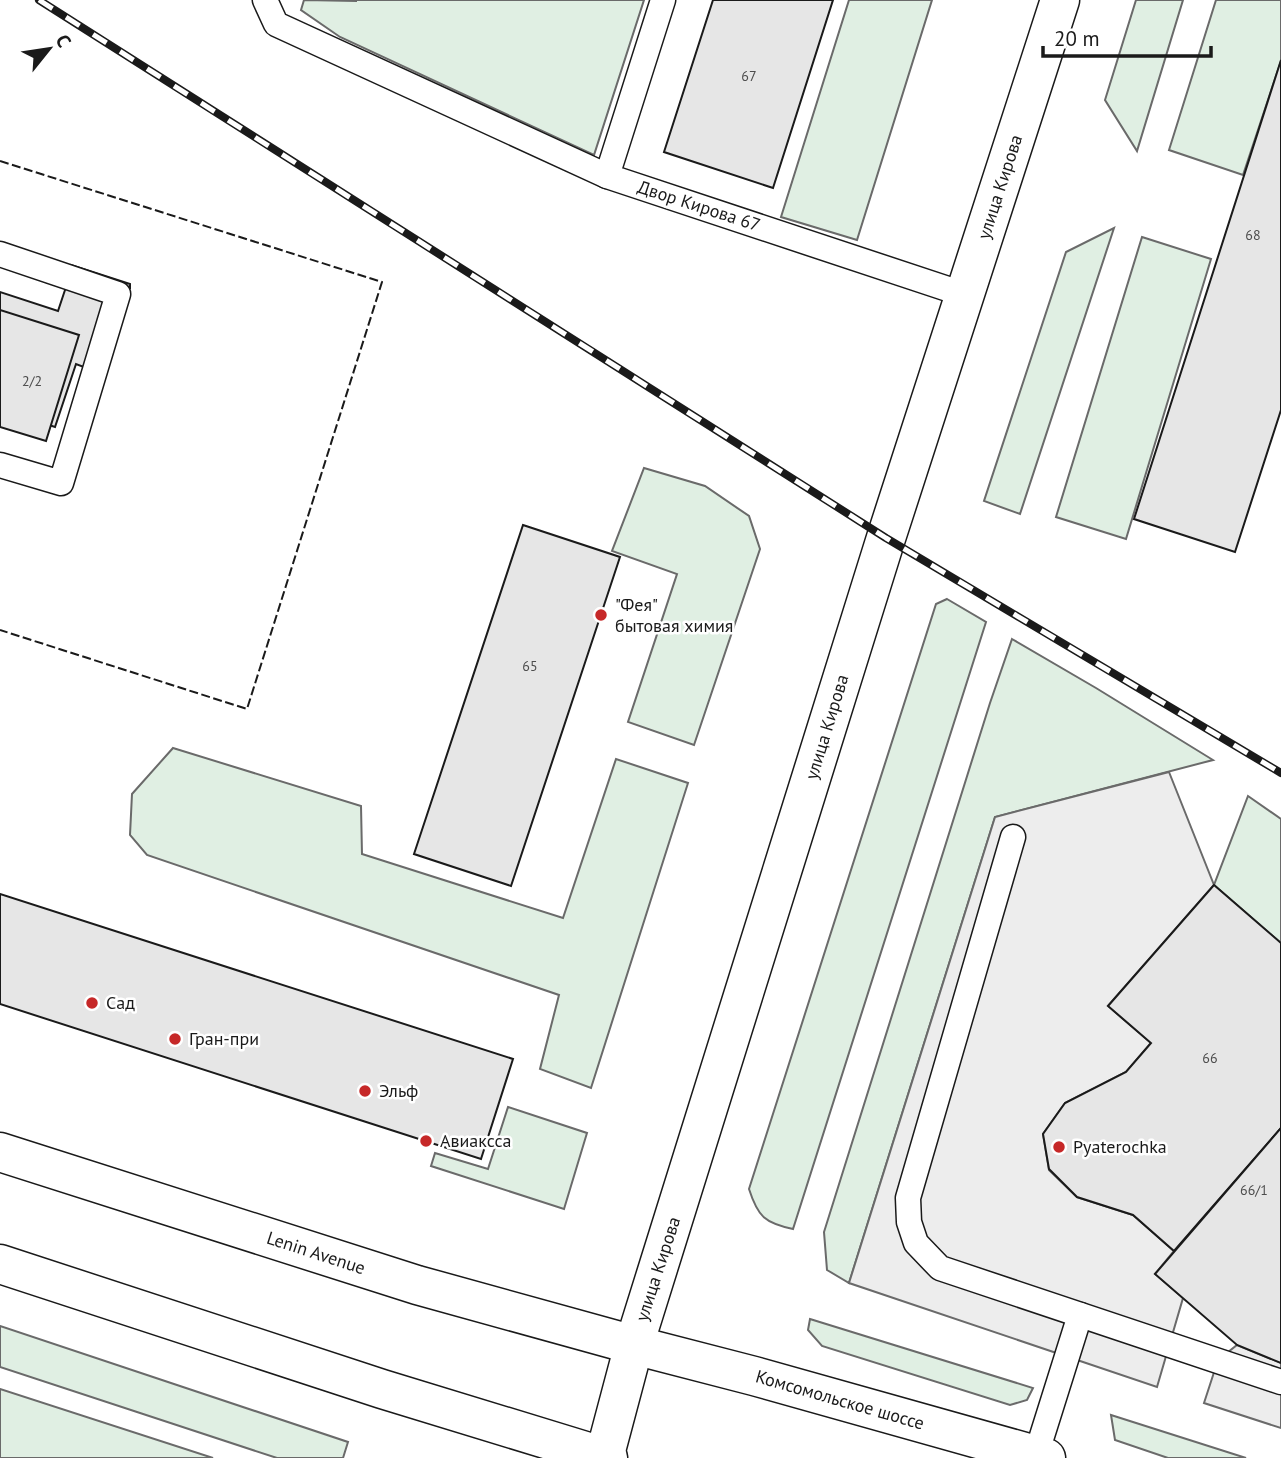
<svg xmlns="http://www.w3.org/2000/svg" width="1281" height="1458" viewBox="0 0 1281 1458" font-family="'PT Sans',sans-serif">
	<style>
		.green { fill: #e0efe3; stroke: #6a6a6a; stroke-width: 2 }
		.parking { fill: #ededed; stroke: #6a6a6a; stroke-width: 2 }
		.building { fill: #e6e6e6; stroke: #1a1a1a; stroke-width: 2 }
		.lines { fill: none; stroke-linecap: round; stroke-linejoin: round }
		.lane-casing { stroke: #1a1a1a; stroke-width: 27 }
		.secondary-casing { stroke: #1a1a1a; stroke-width: 41 }
		.primary-casing { stroke: #1a1a1a; stroke-width: 41 }
		.lane { stroke: #fff; stroke-width: 24 }
		.secondary { stroke: #fff; stroke-width: 38 }
		.primary { stroke: #fff; stroke-width: 38 }
		.rail-casing { stroke: #1a1a1a; stroke-width: 8 }
		.rail { stroke: #fff; stroke-width: 5; stroke-dasharray: 16; stroke-linecap: butt }
		.fence { stroke: #1a1a1a; stroke-width: 2; stroke-dasharray: 9 3.5; stroke-linecap: butt }
		.poi-dot { fill: #c62828; stroke: #fff; stroke-width: 2.5 }
		.labels { text-anchor: middle; stroke-width: 5; stroke-linejoin: round; paint-order: stroke }
		.number-label { font-size: 14px; fill: #4d4d4d }
		.street-label { font-size: 18px; fill: #1a1a1a; stroke: #fff }
		.poi-label { font-size: 18px; fill: #1a1a1a; stroke: #fff; text-anchor: start }
	</style>
	<rect width="100%" height="100%" fill="#fff"/>
	<g class="green">
		<polygon points="304,0 356,1 356,0 644,0 594,155 340,37 301,10"/>
		<polygon points="849,0 932,0 857,240 781,217"/>
		<polygon points="1136,0 1183,0 1137,151 1105,100"/>
		<polygon points="1216,0 1281,0 1281,61 1243,175 1169,150"/>
		<polygon points="1114,228 1020,514 984,501 1066,252"/>
		<polygon points="1142,237 1211,259 1126,539 1056,517"/>
		<polygon points="644,468 705,486 749,516 760,549 694,745 628,722 677,574 612,551"/>
		<path d="M947,599L986,622L793,1229C765,1223 758,1217 749,1189L936,604Z"/>
		<polygon points="1012,639 1096,688 1213,760 995,817 849,1283 827,1270 824,1232 990,703"/>
		<polygon points="173,748 361,806 362,854 563,918 616,759 688,783 591,1088 540,1069 559,995 147,855 130,835 132,794"/>
		<polygon points="1248,796 1281,819 1281,943 1214,885"/>
		<polygon points="508,1107 587,1133 564,1209 431,1166 435,1153 488,1169"/>
		<polygon points="810,1319 1033,1388 1027,1400 1010,1405 822,1346 808,1330"/>
		<polygon points="0,1326 348,1442 343,1458 277,1458 0,1367"/>
		<polygon points="0,1389 213,1458 0,1458"/>
		<polygon points="1111,1415 1246,1458 1168,1458 1115,1440"/>
	</g>
	<g class="parking">
		<polygon points="1169,772 1214,885 1108,1006 1151,1043 1126,1072 1065,1103 1043,1134 1049,1170 1077,1197 1133,1215 1174,1251 1155,1274 1183,1298 1157,1387 849,1283 995,817"/>
		<polygon points="1237,1345 1281,1363 1281,1428 1204,1403 1218,1360"/>
	</g>
	<g class="building">
		<polygon points="713,0 833,0 773,188 664,152"/>
		<polygon points="1281,60 1281,410 1235,552 1134,519"/>
		<polygon points="71,265 130,284 130,288 127,287 97,372 76,364 55,427 0,409 0,292 58,311 72,269 69,268"/>
		<polygon points="0,310 79,335 46,441 0,427"/>
		<polygon points="523,525 620,557 511,886 414,854"/>
		<polygon points="1214,885 1281,943 1281,1128 1174,1251 1133,1215 1077,1197 1049,1169 1043,1134 1065,1103 1126,1072 1151,1043 1108,1006"/>
		<polygon points="0,894 513,1059 481,1159 0,1004"/>
		<polygon points="1281,1128 1281,1363 1237,1345 1155,1274"/>
	</g>
	<g class="lines">
		<defs>
			<g id="lane">
				<polyline points="265,0 276,24 607,176"/>
				<polyline points="663,0 607,176 966,295"/>
				<polyline points="0,254 118,294 61,483 0,465"/>
				<polyline points="1013,837 908,1198 909,1222 916,1243 940,1268 1281,1382"/>
				<polyline points="1036,1455 1080,1315"/>
			</g>
			<polyline id="secondary" points="604,1458 634,1345 886,538 1060,0"/>
			<g id="primary">
				<polyline points="0,1152 417,1285 634,1345 754,1376 1046,1458"/>
				<polyline points="0,1264 382,1389 608,1458"/>
			</g>
		</defs>
		<use href="#lane" class="lane-casing"/>
		<use href="#secondary" class="secondary-casing"/>
		<use href="#primary" class="primary-casing"/>
		<use href="#lane" class="lane"/>
		<use href="#secondary" class="secondary"/>
		<use href="#primary" class="primary"/>
		<defs>
			<polyline id="rail" points="39,0 886,538 1281,773"/>
		</defs>
		<use href="#rail" class="rail-casing"/>
		<use href="#rail" class="rail"/>
		<polyline class="fence" points="0,161 382,282 247,709 0,630"/>
	</g>
	<g class="poi-dot">
		<circle cx="601" cy="615" r="7"/>
		<circle cx="92" cy="1003" r="7"/>
		<circle cx="175" cy="1039" r="7"/>
		<circle cx="365" cy="1091" r="7"/>
		<circle cx="426" cy="1141" r="7"/>
		<circle cx="1059" cy="1147" r="7"/>
	</g>
	<g class="labels">
		<g class="number-label">
			<text x="749" y="81">67</text>
			<text x="1253" y="240">68</text>
			<text x="32" y="386">2/2</text>
			<text x="530" y="671">65</text>
			<text x="1210" y="1063">66</text>
			<text x="1254" y="1195">66/1</text>
		</g>
		<g class="street-label">
			<text transform="translate(1000 187) rotate(-72)" y="6">улица Кирова</text>
			<text transform="translate(699 206) rotate(18)" y="6">Двор Кирова 67</text>
			<text transform="translate(827 727) rotate(-73)" y="6">улица Кирова</text>
			<text transform="translate(316 1253) rotate(18)" y="6">Lenin Avenue</text>
			<text transform="translate(658 1269) rotate(-72)" y="6">улица Кирова</text>
			<text transform="translate(840 1400) rotate(16)" y="6">Комсомольское шоссе</text>
		</g>
		<g class="poi-label">
			<text x="615" y="611">"Фея"<tspan x="615" dy="21">бытовая химия</tspan></text>
			<text x="106" y="1009">Сад</text>
			<text x="189" y="1045">Гран-при</text>
			<text x="379" y="1097">Эльф</text>
			<text x="440" y="1147">Авиаксса</text>
			<text x="1073" y="1153">Pyaterochka</text>
		</g>
	</g>
	<g transform="translate(49 49) rotate(60)" stroke="#ffffff" stroke-width="5" paint-order="stroke">
	<path d="M0-5L12 26L0 18L-12 26Z" fill="#1a1a1a"/>
	<text y="-10" font-size="19" font-weight="bold" text-anchor="middle" fill="#1a1a1a">С</text>
	</g>
	<path d="M1043 46v10h168v-10" fill="none" stroke="#1a1a1a" stroke-width="3.5"/>
	<text x="1054" y="46" font-size="21" fill="#1a1a1a" stroke="#ffffff" stroke-width="5" paint-order="stroke">20 m</text>
</svg>
